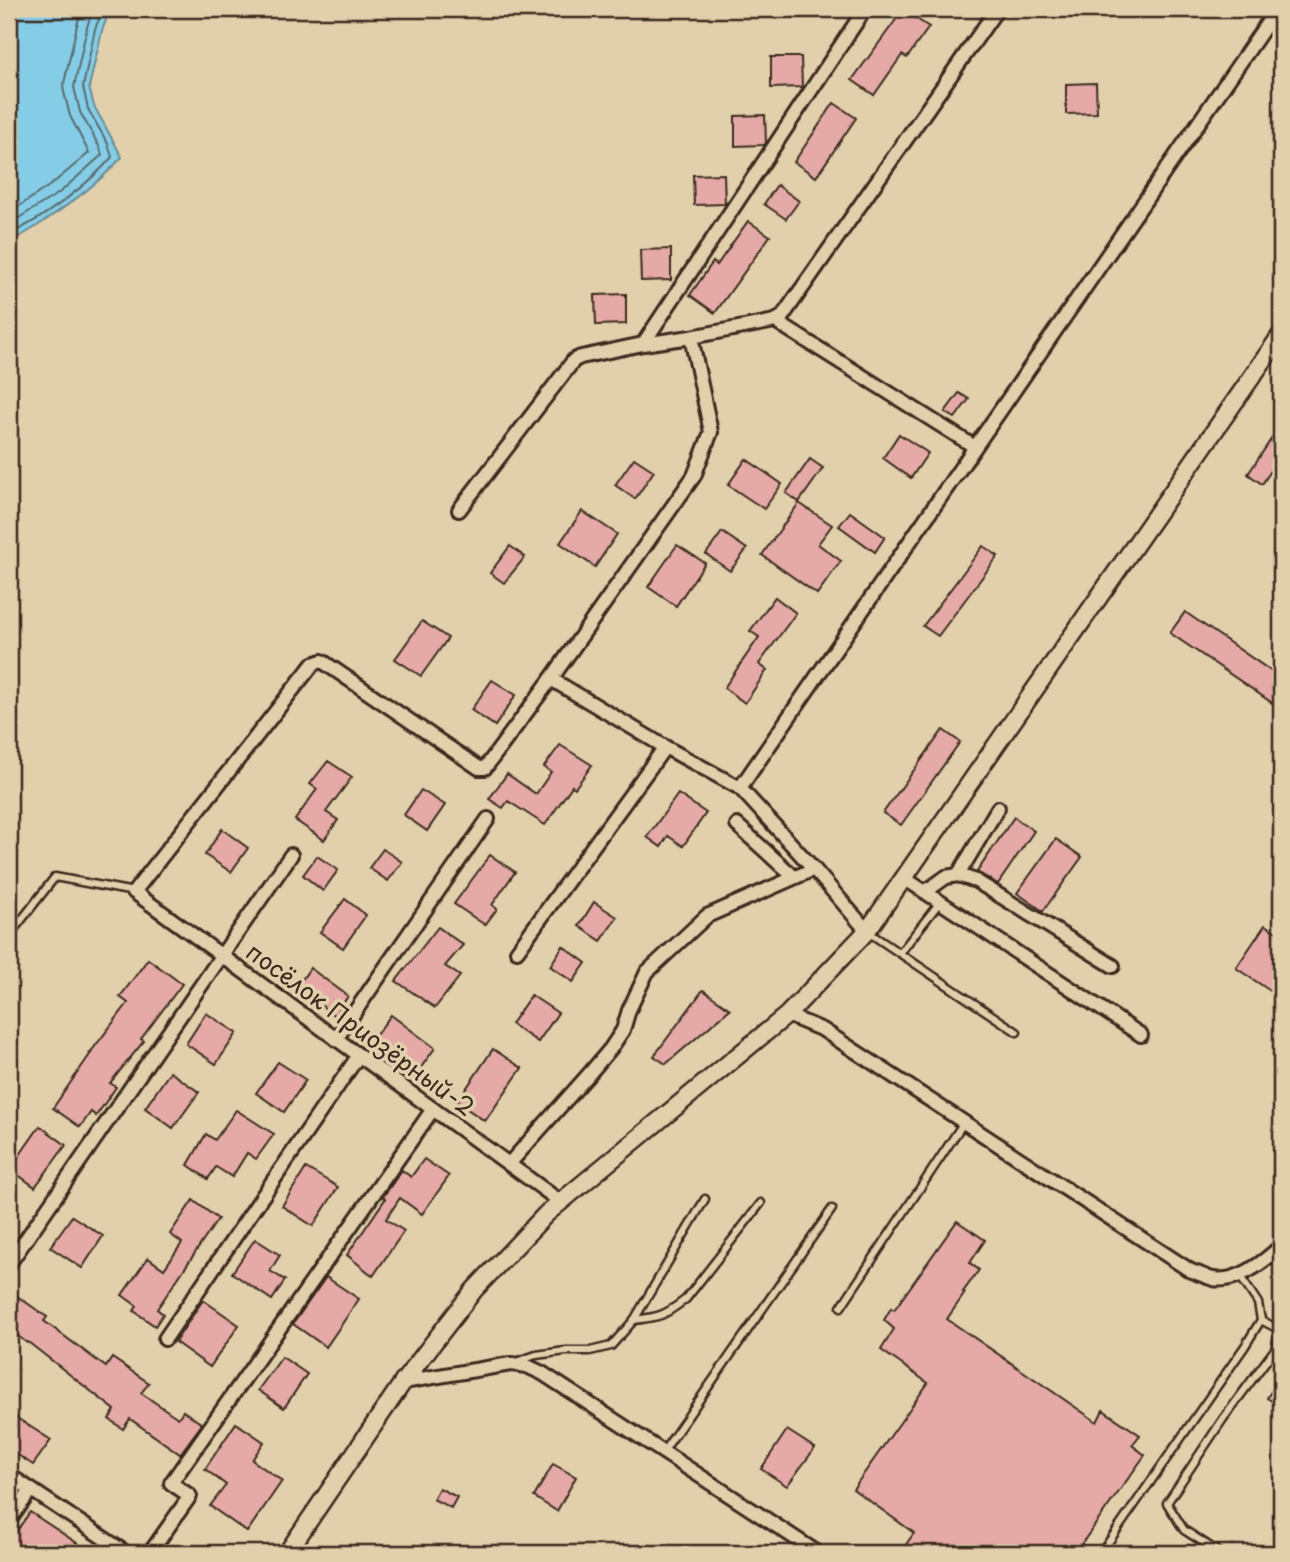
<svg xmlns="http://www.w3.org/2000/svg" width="1290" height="1562" viewBox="0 0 1290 1562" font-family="'Playpen Sans',sans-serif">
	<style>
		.water { fill: #85cde6; stroke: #678c96; stroke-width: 2 }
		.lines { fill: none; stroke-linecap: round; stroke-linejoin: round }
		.shore { stroke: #596b6e; stroke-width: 2 }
		.building { fill: #e5aaa7; stroke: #3b2a1e; stroke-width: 2 }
		.service-casing { stroke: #3b2a1e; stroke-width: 11 }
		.minor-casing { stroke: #3b2a1e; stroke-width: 18 }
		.tertiary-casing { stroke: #3b2a1e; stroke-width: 21 }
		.service { stroke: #e2d0ad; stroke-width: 6 }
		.minor { stroke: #e2d0ad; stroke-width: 12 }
		.tertiary { stroke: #e2d0ad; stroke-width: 16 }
		.labels { text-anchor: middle; stroke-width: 7; stroke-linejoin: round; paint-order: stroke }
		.street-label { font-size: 24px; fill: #3b2a1e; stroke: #e2d0ad }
	</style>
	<rect width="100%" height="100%" fill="#e2d0ad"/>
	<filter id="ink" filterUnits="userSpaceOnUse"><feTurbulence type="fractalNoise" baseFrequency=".0143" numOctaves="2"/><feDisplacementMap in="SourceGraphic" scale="14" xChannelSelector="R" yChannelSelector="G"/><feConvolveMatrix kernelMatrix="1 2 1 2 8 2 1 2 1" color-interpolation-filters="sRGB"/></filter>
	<g filter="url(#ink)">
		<path class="water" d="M9,9H110L102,31L89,87L94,106L122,157C99,183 71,203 43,222C33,229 21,237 9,241Z"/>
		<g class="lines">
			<g class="shore">
				<polyline points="9,213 52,184 89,153 70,116 63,88 77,25 82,9"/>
				<polyline points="9,224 59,193 102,155 100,148 80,112 74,87 87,27 93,9"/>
				<path d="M9,234C42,220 89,184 112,157L108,144L88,109L83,87L95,29L103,9"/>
			</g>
		</g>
		<g class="building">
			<polygon points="903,10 929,27 907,58 902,55 874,95 852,80"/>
			<polygon points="771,57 801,57 802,87 771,88"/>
			<polygon points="1096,83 1097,113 1066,114 1066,84"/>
			<polygon points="834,103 856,118 816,177 794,162"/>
			<polygon points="765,115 766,143 764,145 735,146 735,116"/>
			<polygon points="724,174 725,204 694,205 693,175"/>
			<polygon points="777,185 799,201 786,219 764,204"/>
			<polygon points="748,221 770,236 715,313 690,295 713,262 717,265"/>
			<polygon points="671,249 671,280 641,281 640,250"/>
			<polygon points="626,294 626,324 596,325 595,295"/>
			<polygon points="959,393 969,399 955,418 945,412"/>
			<polygon points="899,434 928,453 911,478 883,458"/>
			<polygon points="1274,435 1281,440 1281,456 1262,484 1248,474"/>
			<polygon points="634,458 654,471 635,499 615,485"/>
			<polygon points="746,459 782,484 764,509 728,485"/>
			<polygon points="810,459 823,468 799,502 786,493"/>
			<polygon points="799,503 832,525 818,544 841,561 817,594 762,555"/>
			<polygon points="582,511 617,534 595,567 560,543"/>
			<polygon points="850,512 885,537 875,552 839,526"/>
			<polygon points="722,532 747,549 730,571 706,554"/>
			<polygon points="677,545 705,563 676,606 648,587"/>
			<polygon points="510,546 525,557 504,583 490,573"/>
			<polygon points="983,546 998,556 938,636 923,626"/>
			<polygon points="775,597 796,613 759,664 767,670 745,703 724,688 759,637 750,631"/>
			<polygon points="1185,612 1281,678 1281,709 1170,633"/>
			<polygon points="422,621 448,638 421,676 395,659"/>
			<polygon points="492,680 516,695 495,726 471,710"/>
			<polygon points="943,730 960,742 901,825 883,813"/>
			<polygon points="560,745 592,765 575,788 572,786 545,825 508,801 503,808 489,799 507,774 536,794 551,772 544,767"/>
			<polygon points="328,761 352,777 326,812 338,820 324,840 295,820 317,789 310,784"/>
			<polygon points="421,790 445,805 427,831 404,815"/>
			<polygon points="678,794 706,813 683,846 668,836 661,847 647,837"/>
			<polygon points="1014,817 1034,831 998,884 977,872"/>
			<polygon points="222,829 248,848 231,872 205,855"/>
			<polygon points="1056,839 1082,857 1043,911 1017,893"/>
			<polygon points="383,849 402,862 388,881 369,868"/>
			<polygon points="490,855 515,872 492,905 497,909 485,925 454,904"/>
			<polygon points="317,856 338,870 323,891 303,875"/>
			<polygon points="345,899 366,915 343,948 320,932"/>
			<polygon points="594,902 617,917 601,941 579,926"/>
			<polygon points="1265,925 1281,935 1281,998 1236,968"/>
			<polygon points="438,927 463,945 445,966 460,976 435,1008 396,981"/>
			<polygon points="563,946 586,963 573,982 550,966"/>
			<polygon points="148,959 182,984 141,1039 144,1041 110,1083 116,1087 96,1116 91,1112 80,1127 53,1108 91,1053 90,1053 128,1003 120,997"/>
			<polygon points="310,968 348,996 335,1016 297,987"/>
			<polygon points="703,990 730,1009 666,1064 654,1056"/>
			<polygon points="531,995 558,1013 538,1042 511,1024"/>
			<polygon points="206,1013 237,1033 216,1064 186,1044"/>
			<polygon points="391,1015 435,1048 414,1077 370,1043"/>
			<polygon points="493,1049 522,1068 485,1121 457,1102"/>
			<polygon points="278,1062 306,1080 284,1112 256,1093"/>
			<polygon points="170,1072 199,1092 173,1128 145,1108"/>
			<polygon points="236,1110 274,1134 256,1159 247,1153 232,1177 216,1167 208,1179 188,1165 206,1134 215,1140"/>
			<polygon points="40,1126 66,1145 35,1187 10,1169"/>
			<polygon points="424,1159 449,1176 422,1214 400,1198 386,1219 404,1231 373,1276 347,1255 385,1199 383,1197 402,1170 411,1177"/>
			<polygon points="306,1168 338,1187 313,1226 282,1206"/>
			<polygon points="193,1200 218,1219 157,1309 163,1314 155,1326 134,1311 137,1306 122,1295 148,1258 164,1269 182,1243 170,1234"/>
			<polygon points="72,1216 103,1236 82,1268 50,1247"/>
			<polygon points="957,1221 985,1240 970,1263 979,1270 963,1292 965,1293 947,1319 1097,1422 1103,1410 1140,1435 1132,1445 1145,1455 1075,1553 900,1553 914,1533 853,1489 928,1383 881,1350 894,1329 884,1320 891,1308 894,1310"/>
			<polygon points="255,1239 280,1255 270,1271 285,1280 272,1300 232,1273"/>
			<polygon points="326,1277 359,1299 326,1347 293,1324"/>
			<polygon points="17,1296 47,1317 44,1321 106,1367 112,1358 149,1383 141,1393 178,1418 183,1411 202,1424 180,1454 130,1419 123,1429 109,1419 115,1410 28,1342 27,1343 9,1329 9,1307"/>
			<polygon points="203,1300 239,1325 210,1367 175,1342"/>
			<polygon points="282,1357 307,1374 284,1408 258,1390"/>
			<polygon points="1281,1376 1281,1407 1267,1398"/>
			<polygon points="9,1413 51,1440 33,1465 9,1449"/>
			<polygon points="236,1423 264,1442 252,1460 282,1481 247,1532 210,1506 226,1485 205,1469"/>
			<polygon points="787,1430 815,1448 787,1486 761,1469"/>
			<polygon points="553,1464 576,1477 557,1511 534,1497"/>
			<polygon points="439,1488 457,1497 451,1508 433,1499"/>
			<polygon points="30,1512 92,1553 9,1553 9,1542"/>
		</g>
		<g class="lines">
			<defs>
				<g id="service">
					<polyline points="868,932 1017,1032"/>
					<polyline points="9,936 55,877 134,892"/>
					<polyline points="900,953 940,902"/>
					<polyline points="841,1307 964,1122"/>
					<path d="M634,1320C661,1317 665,1315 686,1299L761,1203"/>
					<polyline points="516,1362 536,1355 566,1351 590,1351 611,1346 634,1320 705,1199"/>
					<polyline points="663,1452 832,1209"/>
					<polyline points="1101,1553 1245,1346 1261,1320 1258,1303 1240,1276"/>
					<polyline points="1220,1553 1184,1530 1167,1503 1223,1419 1275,1349 1280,1330 1261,1320"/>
				</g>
				<g id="minor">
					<polyline points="775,321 782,317 997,9"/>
					<polyline points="691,337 775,321 975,447"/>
					<polyline points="643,344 865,9"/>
					<polyline points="459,510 574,360 581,357 643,344 691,337 711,432 694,476 551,679 665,747 740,788 814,869 867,931"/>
					<polyline points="551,679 485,768 479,768 322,661 313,664 134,892 561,1202"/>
					<polyline points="740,788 1277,9"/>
					<polyline points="737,825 794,877"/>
					<polyline points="958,875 998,808"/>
					<polyline points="904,878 1141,1035"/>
					<polyline points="925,892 946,877 958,875 976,881 1113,966"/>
					<polyline points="517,951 665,747"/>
					<path d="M787,1015L823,1030L1191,1271C1198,1273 1206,1277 1213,1279C1237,1283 1264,1262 1281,1246"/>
					<polyline points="336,1039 488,819"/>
					<polyline points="509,1164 590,1073 611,1048 623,1030 629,1010 647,972 707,916 814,869"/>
					<polyline points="9,1264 291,855"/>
					<polyline points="165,1339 359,1055"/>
					<polyline points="403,1382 511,1364 527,1366 542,1373 818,1553"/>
					<polyline points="9,1475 126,1553"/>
					<polyline points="9,1521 31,1490"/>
					<polyline points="150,1553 190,1496 171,1483 433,1109"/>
				</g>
				<polyline id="tertiary" points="287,1553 403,1382 474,1290 546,1214 787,1015 867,931 1281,335"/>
			</defs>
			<use href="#service" class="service-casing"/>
			<use href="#minor" class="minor-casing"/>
			<use href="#tertiary" class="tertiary-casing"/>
			<use href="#service" class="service"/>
			<use href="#minor" class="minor"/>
			<use href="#tertiary" class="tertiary"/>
		</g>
	</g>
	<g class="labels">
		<g class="street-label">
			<text transform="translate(360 1030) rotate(36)" y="8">посёлок Приозёрный-2</text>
		</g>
	</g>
	<rect width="1290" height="1562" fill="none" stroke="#e2d0ad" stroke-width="35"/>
	<rect x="18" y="18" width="1255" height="1527" fill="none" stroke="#3b2a1e" stroke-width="2.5" filter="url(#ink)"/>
</svg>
